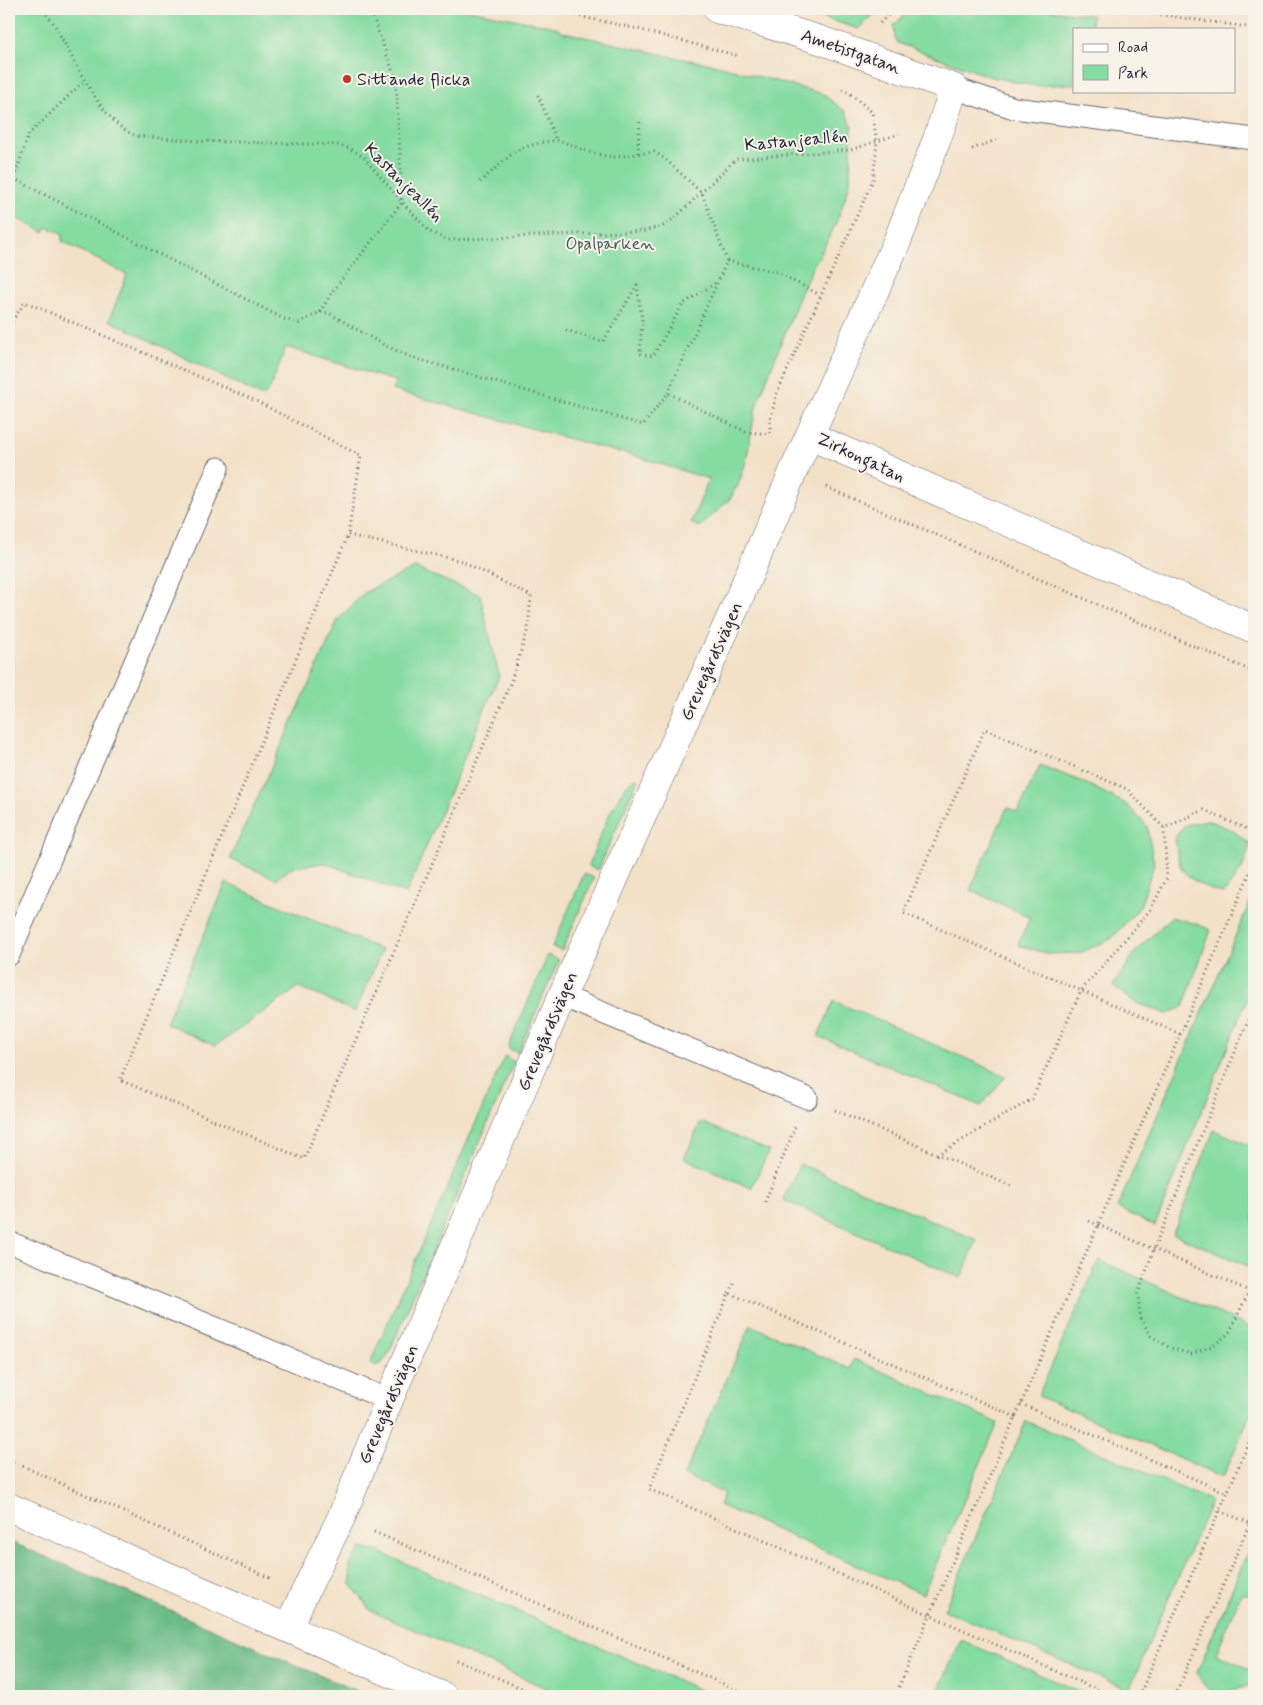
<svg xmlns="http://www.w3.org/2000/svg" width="1263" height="1705" viewBox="0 0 1263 1705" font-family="Mynerve,sans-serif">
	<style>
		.green { fill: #84dca0; stroke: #537f6e }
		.forest { fill: #6bbc86; stroke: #466f60 }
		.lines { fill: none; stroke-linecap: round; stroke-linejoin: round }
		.service-casing { stroke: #6b656c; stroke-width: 23 }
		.minor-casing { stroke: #6b656c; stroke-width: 29 }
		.tertiary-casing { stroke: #6b656c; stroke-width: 29 }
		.path { stroke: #6b656c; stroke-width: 3; stroke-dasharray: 1 4; stroke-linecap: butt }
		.service { stroke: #fff; stroke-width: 21 }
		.minor { stroke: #fff; stroke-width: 28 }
		.tertiary { stroke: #fff; stroke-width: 28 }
		.poi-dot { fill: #c8321e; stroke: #f7f3e8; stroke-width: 2 }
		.labels { text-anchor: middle; stroke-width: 4; stroke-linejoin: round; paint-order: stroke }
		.street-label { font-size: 18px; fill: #22223b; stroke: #f7f3e8 }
		.poi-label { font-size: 18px; fill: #22223b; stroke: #f7f3e8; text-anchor: start }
		.park-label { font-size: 18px; fill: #3f5a59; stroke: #f7f3e8 }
	</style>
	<rect width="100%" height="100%" fill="#f7f3e8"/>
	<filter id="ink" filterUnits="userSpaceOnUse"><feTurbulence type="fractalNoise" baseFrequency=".02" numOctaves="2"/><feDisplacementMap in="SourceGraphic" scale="10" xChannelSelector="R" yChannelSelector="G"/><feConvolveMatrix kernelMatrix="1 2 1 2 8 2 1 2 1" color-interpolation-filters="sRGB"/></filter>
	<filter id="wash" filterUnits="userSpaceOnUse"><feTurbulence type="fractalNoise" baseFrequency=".0096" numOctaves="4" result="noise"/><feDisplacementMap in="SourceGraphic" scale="20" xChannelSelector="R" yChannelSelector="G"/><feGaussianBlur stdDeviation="1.12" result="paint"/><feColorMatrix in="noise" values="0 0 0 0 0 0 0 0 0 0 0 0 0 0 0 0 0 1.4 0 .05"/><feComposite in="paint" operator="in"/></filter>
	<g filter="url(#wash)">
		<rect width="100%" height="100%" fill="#f3e1c7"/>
		<g class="green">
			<polygon points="9,9 464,9 555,27 563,32 678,58 717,65 823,94 846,112 852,126 850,183 846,196 836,223 818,259 813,266 798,300 756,407 746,462 737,488 735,488 731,498 700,527 691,523 709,479 622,452 621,453 392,390 397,382 286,347 269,391 263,397 109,320 127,275 62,241 62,234 47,227 44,232 9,214"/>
			<polygon points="797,9 880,9 858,29"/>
			<polygon points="911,9 1038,9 1092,15 1091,29 1074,29 1074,84 1035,86 991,77 898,43 895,38 894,25"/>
			<polygon points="415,568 480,595 499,676 406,894 325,863 293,867 276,879 230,859 338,620 365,592"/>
			<polygon points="1040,765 1085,783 1126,804 1147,826 1154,864 1140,907 1111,939 1080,953 1049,954 1018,945 1030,917 970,890 1007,808 1018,812"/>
			<path d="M635,778L638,779L598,870L588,866C596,847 617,787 635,778Z"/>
			<path d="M1207,820L1232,830L1250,844L1242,869L1223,894C1211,890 1192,882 1184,872C1178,866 1176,845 1175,837L1185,825Z"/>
			<polygon points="584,874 594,878 562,951 552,947"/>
			<polygon points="226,883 382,950 355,1012 299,987 215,1046 166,1023"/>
			<polygon points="1254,893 1254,982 1155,1226 1117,1208"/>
			<polygon points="1171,917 1197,924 1211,930 1183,1007 1167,1014 1134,1002 1113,986 1136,951"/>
			<polygon points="548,955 559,960 518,1053 508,1048"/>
			<polygon points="834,1001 1006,1076 981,1106 818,1036"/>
			<polygon points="505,1056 514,1062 387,1357 381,1364 374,1366 370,1363"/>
			<polygon points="701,1122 769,1151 751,1188 684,1158"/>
			<polygon points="1214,1130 1254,1147 1254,1259 1250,1267 1173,1234"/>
			<polygon points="800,1164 977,1240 961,1278 783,1200"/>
			<polygon points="1099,1260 1254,1329 1254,1406 1223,1477 1038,1396"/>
			<polygon points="751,1325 850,1369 854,1359 998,1423 923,1594 719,1505 724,1493 684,1475"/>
			<polygon points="1026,1421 1211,1501 1129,1690 944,1610"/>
			<path d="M1254,1537V1597L1247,1594H1241L1216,1654L1254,1671V1684C1242,1687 1214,1698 1205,1686C1201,1682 1200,1677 1197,1672Z"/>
			<polygon points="361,1548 377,1551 714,1696 564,1696 371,1611 351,1584 350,1564"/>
			<polygon points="961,1640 1089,1696 936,1696"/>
		</g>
		<polygon class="forest" points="9,1541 368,1696 9,1696"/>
	</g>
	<g filter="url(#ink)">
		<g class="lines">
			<defs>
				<g id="service">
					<polyline points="954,88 1014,108 1254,139"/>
					<polyline points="9,955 218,468"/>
					<polyline points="562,996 807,1098"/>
					<polyline points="9,1242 389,1400"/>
				</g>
				<g id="minor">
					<polyline points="810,436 1254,629"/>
					<polyline points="288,1627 341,1518 389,1400 562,996 733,612 793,472 898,239 937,139 954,88 820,40 717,9"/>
				</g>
				<polyline id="tertiary" points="9,1507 443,1696"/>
			</defs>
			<use href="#service" class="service-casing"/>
			<use href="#minor" class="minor-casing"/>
			<use href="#tertiary" class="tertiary-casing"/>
			<g class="path">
				<path d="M38,9C51,15 56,27 62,39C79,68 104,126 137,136L197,141L341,145L351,149L364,157L402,202L430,232L448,240L644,231L663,226L677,216L736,159L850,150L899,134"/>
				<polyline points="546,9 638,29 739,56"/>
				<polyline points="1121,9 1254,28"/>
				<polyline points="880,23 894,9"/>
				<polyline points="538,95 556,140"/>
				<polyline points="972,149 999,139"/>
				<polyline points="638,153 640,118"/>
				<polyline points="9,176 284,319 299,323 320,312 329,313 384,345 411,357 643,425 668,393 746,432 770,434"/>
				<polyline points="14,178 29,134 85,80"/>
				<polyline points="480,182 514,152 525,147 543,142 559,140 589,152 601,155 615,157 654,152 664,158 702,193 727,261 668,393"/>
				<polyline points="727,261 777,272 820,295"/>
				<polyline points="320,312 332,292 402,202 397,95 394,75 370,9"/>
				<polyline points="9,325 25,302 256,401 361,456 348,535"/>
				<polyline points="566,330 603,342 637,285 642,320 640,354 653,356 683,304 717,282"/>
				<polyline points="770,433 770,420 777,393 873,180 877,142 872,112 848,92 840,88"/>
				<polyline points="826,487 1254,672"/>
				<polygon points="348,535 462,561 531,596 528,629 511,682 304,1159 120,1080"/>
				<polyline points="1254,1006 1154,1249 1138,1294 1140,1318 1151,1336 1170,1348 1191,1354 1213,1346 1229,1333 1254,1281"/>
				<polyline points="1180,1034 903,913 985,729 1127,789 1164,828 1204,810 1254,832"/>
				<polyline points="835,1110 1011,1186"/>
				<polyline points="937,1155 1032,1099 1081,991 1150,910 1167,878 1164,828"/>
				<polyline points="765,1202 795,1127"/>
				<polyline points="1089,1221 1254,1293"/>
				<polyline points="729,1293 734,1282"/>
				<polyline points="1021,1404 1227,1493"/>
				<polyline points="1016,1417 729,1293 649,1489 1111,1696"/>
				<polyline points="9,1460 272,1579"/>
				<polyline points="374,1532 751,1696"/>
				<polyline points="456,1660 540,1696"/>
				<polyline points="895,1696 1254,863"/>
				<polyline points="1139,1696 1254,1431"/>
				<polyline points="1175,1696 1250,1523 1219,1511"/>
			</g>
			<use href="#service" class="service"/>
			<use href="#minor" class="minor"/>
			<use href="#tertiary" class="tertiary"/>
		</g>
	</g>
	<circle class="poi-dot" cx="347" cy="79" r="5"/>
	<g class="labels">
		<g class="street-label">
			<text transform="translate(851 51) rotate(19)" y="6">Ametistgatan</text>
			<text transform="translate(796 140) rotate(-5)" y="6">Kastanjeallén</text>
			<text transform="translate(404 182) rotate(45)" y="6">Kastanjeallén</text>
			<text transform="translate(861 457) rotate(25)" y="6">Zirkongatan</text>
			<text transform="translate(711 661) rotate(-66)" y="6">Grevegårdsvägen</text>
			<text transform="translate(547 1031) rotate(-67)" y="6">Grevegårdsvägen</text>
			<text transform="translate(388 1404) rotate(-67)" y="6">Grevegårdsvägen</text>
		</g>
		<g class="poi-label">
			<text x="357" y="85">Sittande flicka</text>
		</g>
		<g class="park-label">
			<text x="610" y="249">Opalparken</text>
		</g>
	</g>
	<rect width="1263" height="1705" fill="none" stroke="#f7f3e8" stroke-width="30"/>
	<rect x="1073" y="28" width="162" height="65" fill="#f7f3e8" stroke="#a29fa3"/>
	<rect x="1083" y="44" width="25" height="8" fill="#ffffff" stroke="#a29fa3"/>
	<text x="1118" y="52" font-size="15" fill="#22223b">Road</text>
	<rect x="1083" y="65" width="25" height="15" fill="#84dca0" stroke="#a29fa3"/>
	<text x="1118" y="78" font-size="15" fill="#22223b">Park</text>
</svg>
